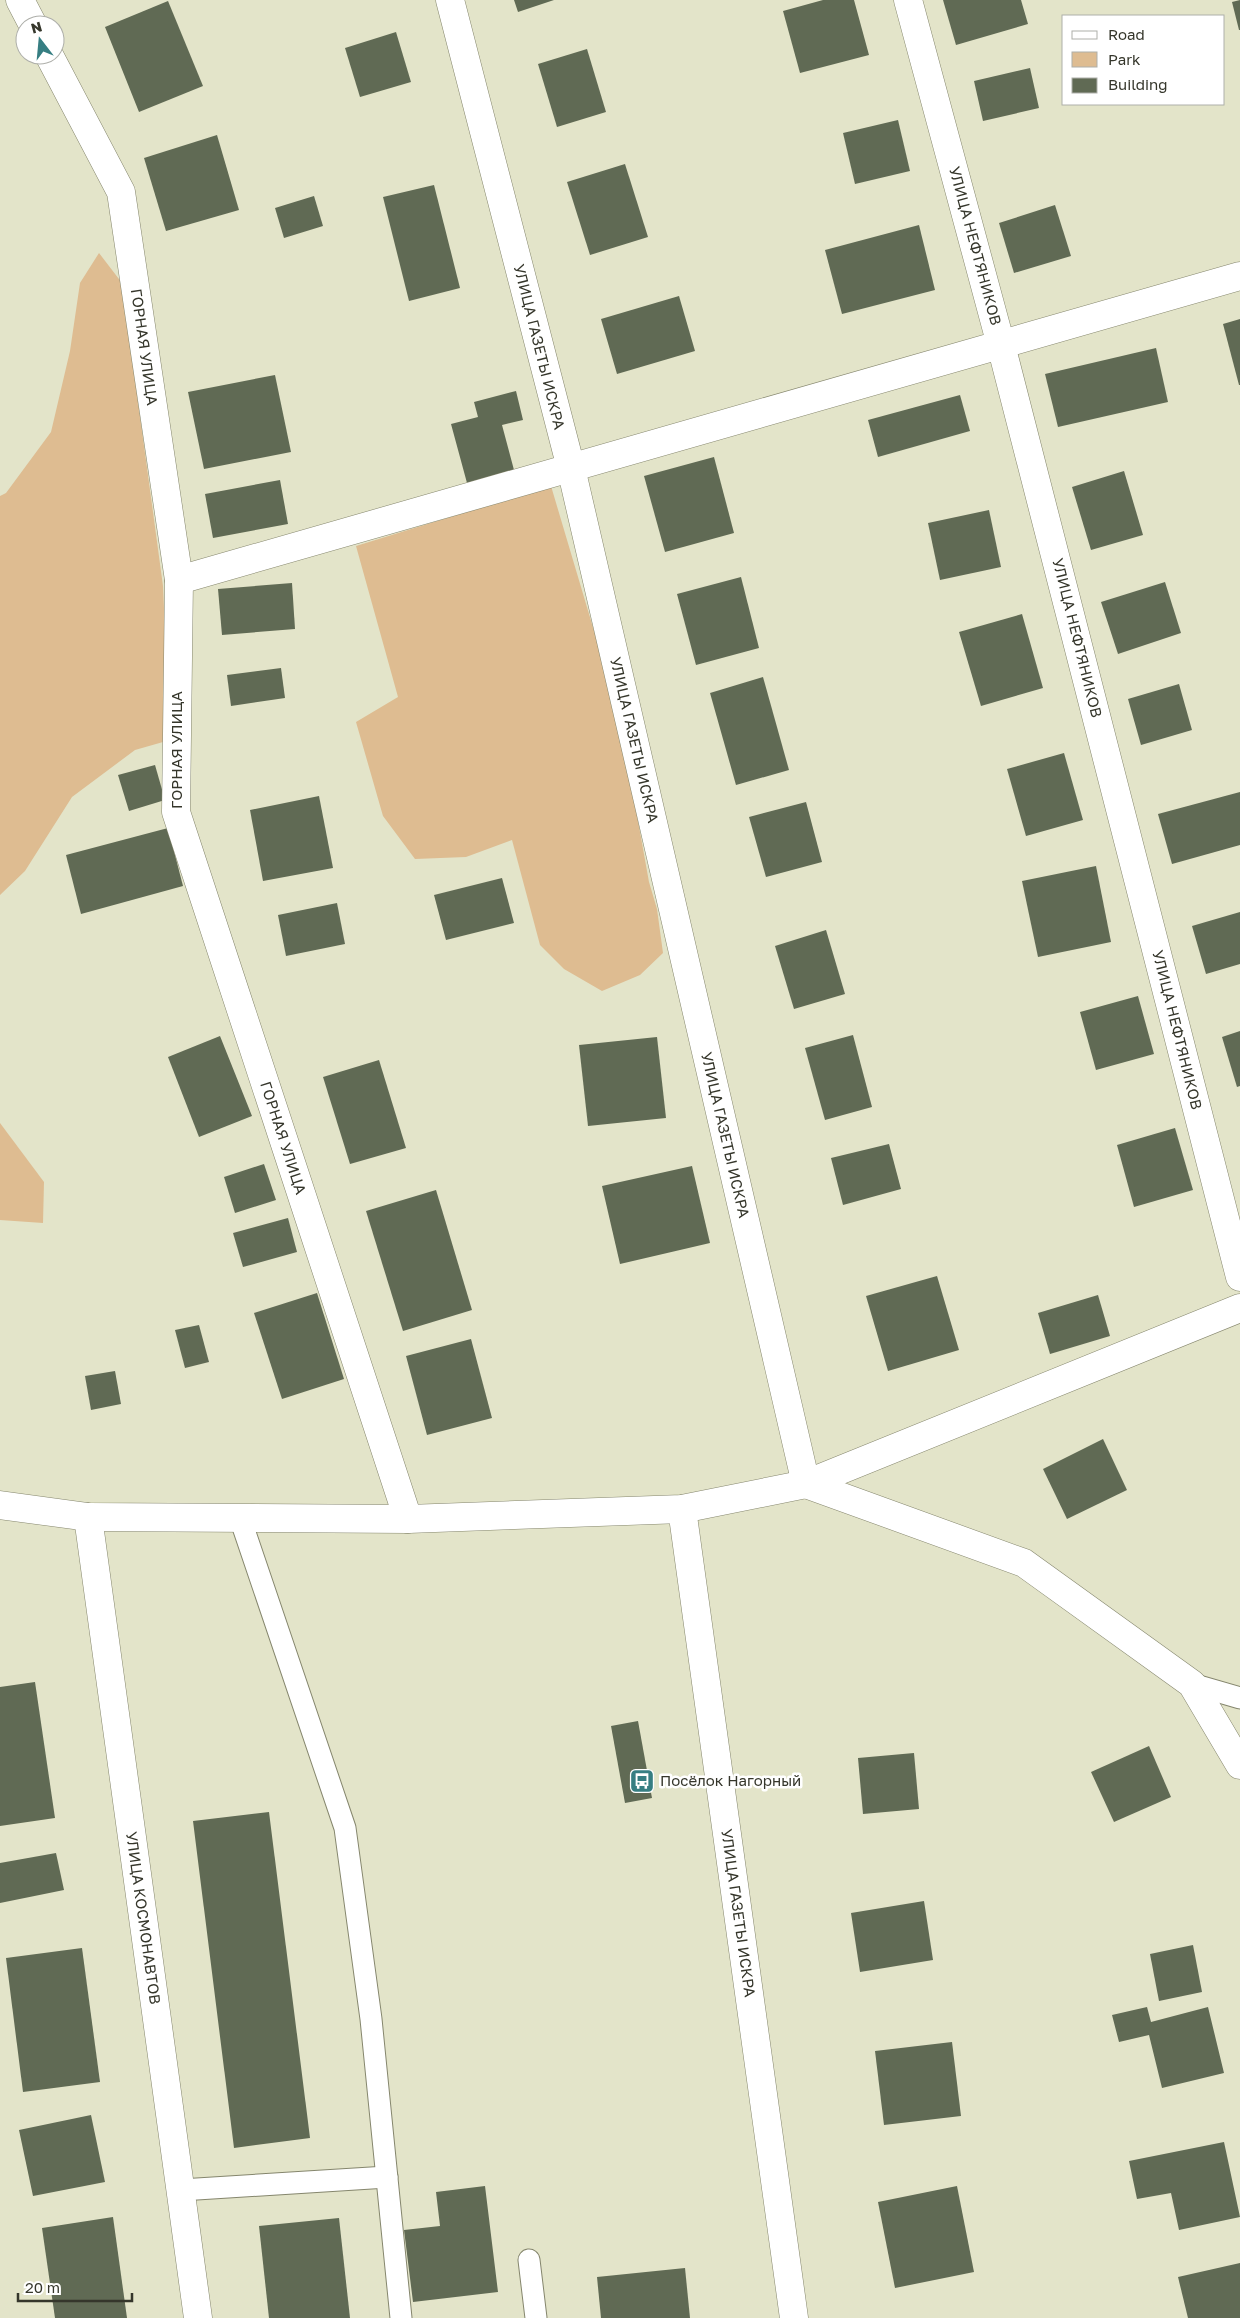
<svg xmlns="http://www.w3.org/2000/svg" width="1240" height="2318" viewBox="0 0 1240 2318" font-family="'Golos Text',sans-serif">
	<style>
		.green { fill: #debc91 }
		.building { fill: #606a54 }
		.lines { fill: none; stroke-linecap: round; stroke-linejoin: round }
		.service-casing { stroke: #85866d; stroke-width: 23 }
		.minor-casing { stroke: #85866d; stroke-width: 29 }
		.service { stroke: #fff; stroke-width: 21 }
		.minor { stroke: #fff; stroke-width: 28 }
		.labels { text-anchor: middle; stroke-width: 5; stroke-linejoin: round; paint-order: stroke }
		.street-label { font-size: 15px; fill: #35362b; stroke: #fff }
		.poi-label { font-size: 15px; fill: #35362b; stroke: #fff; text-anchor: start }
	</style>
	<rect width="100%" height="100%" fill="#e3e4c9"/>
	<g class="green">
		<polygon points="99,253 122,283 163,586 170,740 135,750 72,797 25,871 0,895 0,496 6,493 51,432 70,351 80,283"/>
		<polygon points="551,486 619,715 649,882 657,909 663,953 640,975 602,991 564,969 540,945 512,840 466,857 415,859 383,816 356,722 398,697 356,546"/>
		<polygon points="0,1123 44,1182 43,1223 0,1220"/>
	</g>
	<g class="building">
		<polygon points="514,0 554,0 518,12"/>
		<polygon points="823,0 854,0 869,55 800,73 783,11"/>
		<polygon points="943,0 1021,0 1028,24 956,45"/>
		<polygon points="1240,0 1240,30 1239,30 1232,2"/>
		<polygon points="168,1 203,86 139,112 105,27"/>
		<polygon points="396,32 411,82 360,97 345,48"/>
		<polygon points="587,49 606,112 557,127 538,64"/>
		<polygon points="1030,68 1039,108 983,121 974,81"/>
		<polygon points="898,120 910,171 855,184 843,133"/>
		<polygon points="217,135 239,210 166,231 144,158"/>
		<polygon points="625,164 648,237 590,255 567,182"/>
		<polygon points="434,185 460,288 409,301 383,197"/>
		<polygon points="314,196 323,226 284,238 275,208"/>
		<polygon points="1055,205 1071,256 1014,273 999,223"/>
		<polygon points="919,225 935,290 842,314 825,250"/>
		<polygon points="679,296 695,351 617,374 601,319"/>
		<polygon points="1240,319 1240,385 1239,385 1223,324"/>
		<polygon points="1156,348 1168,402 1058,427 1045,374"/>
		<polygon points="275,375 291,452 204,469 188,392"/>
		<polygon points="516,391 523,420 502,425 514,470 467,483 451,424 478,417 474,402"/>
		<polygon points="960,395 970,431 878,457 868,420"/>
		<polygon points="714,457 734,533 665,552 644,476"/>
		<polygon points="1124,471 1143,535 1091,550 1072,487"/>
		<polygon points="280,480 288,524 213,538 205,494"/>
		<polygon points="989,510 1001,567 940,580 928,523"/>
		<polygon points="741,577 759,648 696,665 677,594"/>
		<polygon points="1165,582 1181,633 1118,654 1101,602"/>
		<polygon points="292,583 295,629 222,635 218,589"/>
		<polygon points="1022,614 1043,688 981,706 959,632"/>
		<polygon points="281,668 285,698 231,706 227,675"/>
		<polygon points="763,677 789,770 736,785 710,693"/>
		<polygon points="1179,684 1192,730 1141,745 1128,699"/>
		<polygon points="1064,753 1083,820 1026,836 1007,769"/>
		<polygon points="155,765 165,800 129,811 118,775"/>
		<polygon points="1240,792 1240,845 1172,864 1158,814"/>
		<polygon points="319,796 333,868 263,881 250,810"/>
		<polygon points="806,802 822,862 766,877 749,817"/>
		<polygon points="168,828 183,886 81,914 66,855"/>
		<polygon points="1096,866 1111,942 1038,957 1022,881"/>
		<polygon points="502,878 514,923 446,940 434,895"/>
		<polygon points="337,903 345,944 286,956 278,915"/>
		<polygon points="1240,912 1240,964 1206,974 1192,926"/>
		<polygon points="826,930 845,994 794,1009 775,946"/>
		<polygon points="1138,996 1154,1054 1096,1070 1080,1012"/>
		<polygon points="1240,1031 1240,1086 1237,1087 1222,1037"/>
		<polygon points="853,1035 872,1107 825,1120 805,1048"/>
		<polygon points="220,1036 252,1116 199,1137 168,1057"/>
		<polygon points="657,1037 666,1118 588,1126 579,1045"/>
		<polygon points="379,1060 406,1148 350,1164 323,1077"/>
		<polygon points="1175,1128 1193,1190 1134,1207 1117,1145"/>
		<polygon points="889,1144 901,1189 843,1205 831,1158"/>
		<polygon points="264,1164 276,1200 235,1213 224,1177"/>
		<polygon points="692,1166 710,1243 620,1264 602,1186"/>
		<polygon points="436,1190 472,1310 403,1331 366,1211"/>
		<polygon points="288,1218 297,1252 243,1267 233,1233"/>
		<polygon points="937,1276 959,1350 888,1371 866,1296"/>
		<polygon points="317,1293 344,1379 282,1399 254,1313"/>
		<polygon points="1098,1295 1110,1336 1050,1354 1038,1313"/>
		<polygon points="199,1325 209,1362 185,1368 175,1330"/>
		<polygon points="471,1339 492,1418 427,1435 406,1356"/>
		<polygon points="115,1371 121,1404 91,1410 85,1376"/>
		<polygon points="1103,1439 1127,1490 1067,1519 1043,1469"/>
		<polygon points="35,1682 55,1818 0,1826 0,1687"/>
		<polygon points="638,1721 652,1798 625,1803 611,1726"/>
		<polygon points="1149,1746 1171,1797 1114,1822 1091,1772"/>
		<polygon points="914,1753 919,1809 863,1814 858,1758"/>
		<polygon points="269,1812 310,2138 234,2148 193,1821"/>
		<polygon points="56,1853 64,1890 0,1903 0,1863"/>
		<polygon points="924,1901 933,1960 860,1972 851,1913"/>
		<polygon points="1193,1945 1202,1992 1159,2001 1150,1954"/>
		<polygon points="82,1948 100,2082 23,2092 6,1958"/>
		<polygon points="1147,2007 1151,2022 1208,2007 1224,2073 1162,2088 1149,2035 1119,2042 1112,2015"/>
		<polygon points="952,2042 961,2116 884,2125 875,2051"/>
		<polygon points="91,2115 105,2182 33,2196 19,2130"/>
		<polygon points="1224,2142 1240,2217 1179,2230 1171,2193 1137,2199 1129,2161"/>
		<polygon points="485,2186 498,2292 413,2302 404,2230 440,2226 436,2192"/>
		<polygon points="957,2186 974,2272 895,2288 878,2202"/>
		<polygon points="113,2217 127,2318 55,2318 42,2228"/>
		<polygon points="339,2218 350,2318 269,2318 259,2226"/>
		<polygon points="1240,2263 1240,2318 1188,2318 1178,2277"/>
		<polygon points="685,2268 690,2318 601,2318 597,2277"/>
	</g>
	<g class="lines">
		<defs>
			<g id="service">
				<polyline points="240,1518 345,1828 371,2019 401,2318"/>
				<polyline points="1192,1684 1240,1698"/>
				<polyline points="181,2190 387,2177"/>
				<polyline points="529,2260 536,2318"/>
			</g>
			<g id="minor">
				<polyline points="20,0 33,25"/>
				<polyline points="450,0 571,468 806,1484"/>
				<polyline points="908,0 1001,345 1240,1277"/>
				<polyline points="49,55 121,192 179,580 176,812 408,1519"/>
				<polyline points="179,580 1240,276"/>
				<polyline points="806,1484 1024,1563 1192,1684 1240,1765"/>
				<polyline points="0,1505 88,1517 408,1519 682,1509 806,1484 1240,1308"/>
				<polyline points="682,1509 794,2318"/>
				<polyline points="88,1517 198,2318"/>
			</g>
		</defs>
		<use href="#service" class="service-casing"/>
		<use href="#minor" class="minor-casing"/>
		<use href="#service" class="service"/>
		<use href="#minor" class="minor"/>
	</g>
	<defs>
		<symbol id="bus-square" viewBox="-11 -11 22 22"><rect x="-9" y="-9" width="18" height="18" rx="4" fill="#367e82" stroke="#fff"/><path d="M-5-6H5V4H4V6H2V4H-2V6H-4V4H-5ZM-3.5-4V0h7V-4ZM-3.5 1.2v1.5H-2V1.2ZM2 1.2v1.5H3.5V1.2Z" fill="#fff"/></symbol>
	</defs>
	<g fill-rule="evenodd">
		<use href="#bus-square" x="628" y="1767" width="28" height="28"/>
	</g>
	<g class="labels">
		<g class="street-label">
			<text transform="translate(975 246) rotate(75)" y="5">УЛИЦА НЕФТЯНИКОВ</text>
			<text transform="translate(144 347) rotate(82)" y="5">ГОРНАЯ УЛИЦА</text>
			<text transform="translate(539 347) rotate(76)" y="5">УЛИЦА ГАЗЕТЫ ИСКРА</text>
			<text transform="translate(1077 638) rotate(76)" y="5">УЛИЦА НЕФТЯНИКОВ</text>
			<text transform="translate(634 740) rotate(77)" y="5">УЛИЦА ГАЗЕТЫ ИСКРА</text>
			<text transform="translate(177 750) rotate(-90)" y="5">ГОРНАЯ УЛИЦА</text>
			<text transform="translate(1177 1030) rotate(76)" y="5">УЛИЦА НЕФТЯНИКОВ</text>
			<text transform="translate(725 1135) rotate(77)" y="5">УЛИЦА ГАЗЕТЫ ИСКРА</text>
			<text transform="translate(283 1138) rotate(72)" y="5">ГОРНАЯ УЛИЦА</text>
			<text transform="translate(738 1913) rotate(82)" y="5">УЛИЦА ГАЗЕТЫ ИСКРА</text>
			<text transform="translate(143 1918) rotate(82)" y="5">УЛИЦА КОСМОНАВТОВ</text>
		</g>
		<g class="poi-label">
			<text x="660" y="1786">Посёлок Нагорный</text>
		</g>
	</g>
	<rect x="1062" y="15" width="162" height="90" fill="#ffffff" stroke="#aeafaa"/>
	<rect x="1072" y="31" width="25" height="8" fill="#ffffff" stroke="#aeafaa"/>
	<text x="1108" y="40" font-size="15" fill="#35362b">Road</text>
	<rect x="1072" y="52" width="25" height="15" fill="#debc91" stroke="#aeafaa"/>
	<text x="1108" y="65" font-size="15" fill="#35362b">Park</text>
	<rect x="1072" y="78" width="25" height="15" fill="#606a54" stroke="#aeafaa"/>
	<text x="1108" y="90" font-size="15" fill="#35362b">Building</text>
	<g transform="translate(40 40) rotate(344)"><circle r="24" fill="#ffffff" stroke="#aeafaa"/>
	<path d="M0-4L9 19L0 12L-9 19Z" fill="#367e82"/>
	<text y="-8" font-size="14" font-weight="bold" text-anchor="middle" fill="#35362b">N</text>
	</g>
	<path d="M18 2293v8h114v-8" fill="none" stroke="#35362b" stroke-width="2.5"/>
	<text x="25" y="2293" font-size="15" fill="#35362b" stroke="#ffffff" stroke-width="4" paint-order="stroke">20 m</text>
</svg>
